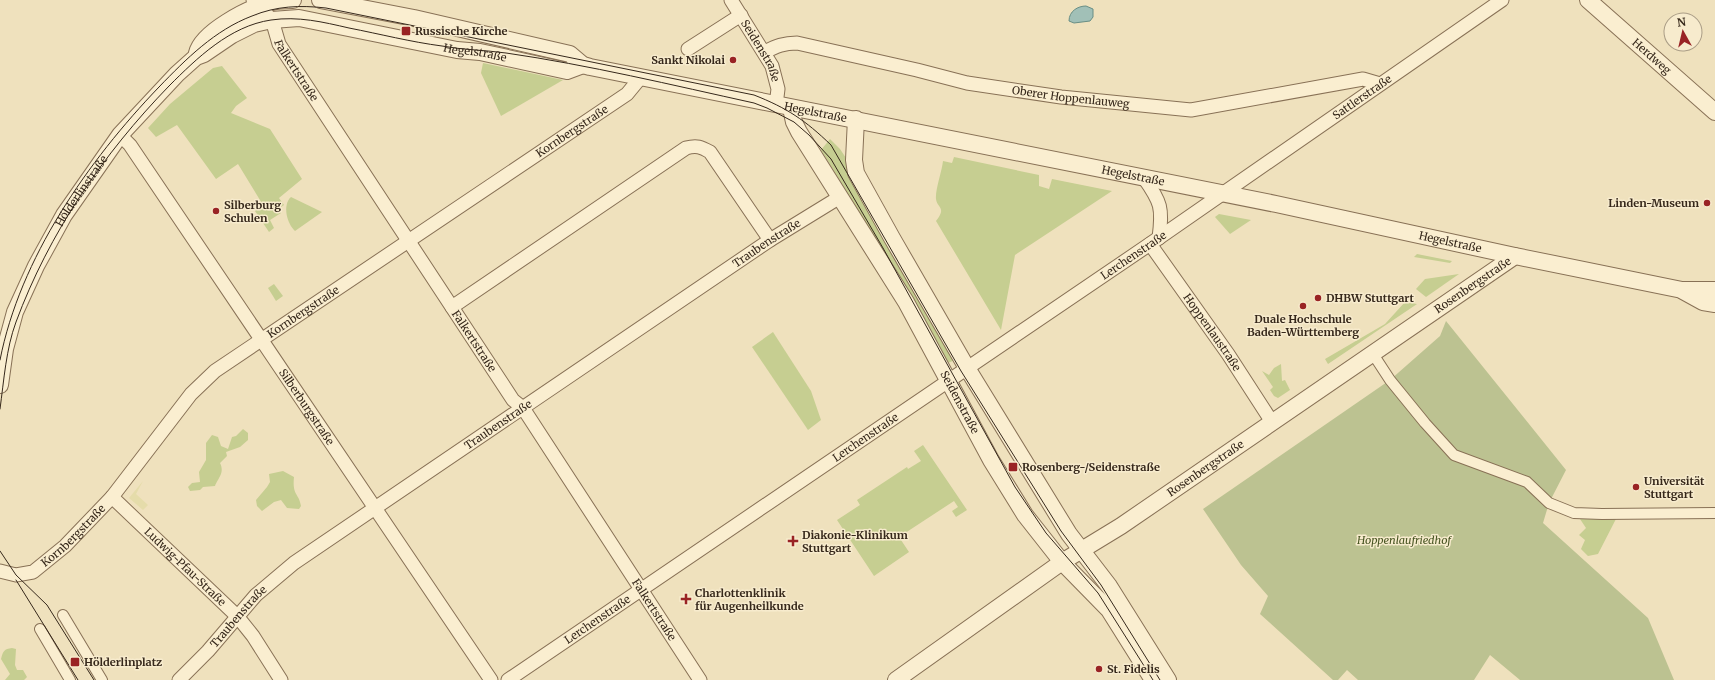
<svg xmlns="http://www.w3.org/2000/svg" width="1715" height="680" viewBox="0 0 1715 680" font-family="Merriweather,serif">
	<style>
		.farmland { fill: #e5dcaa }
		.green { fill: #c6ce91 }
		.cemetery { fill: #bcc291 }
		.water { fill: #a1c0b7; stroke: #688e85 }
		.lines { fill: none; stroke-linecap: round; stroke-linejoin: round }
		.pedestrian-casing { stroke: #887156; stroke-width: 12 }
		.minor-casing { stroke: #887156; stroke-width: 15 }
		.tertiary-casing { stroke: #887156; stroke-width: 18 }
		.pedestrian { stroke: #faeed0; stroke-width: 10 }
		.minor { stroke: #faeed0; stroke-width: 13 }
		.tertiary { stroke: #faeed0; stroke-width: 16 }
		.tram { stroke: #36281b; stroke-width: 1 }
		.poi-dot { fill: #992324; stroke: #f7ebcd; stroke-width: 1.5 }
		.labels { text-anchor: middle; stroke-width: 3; stroke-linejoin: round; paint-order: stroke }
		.poi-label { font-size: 11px; font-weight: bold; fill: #36281b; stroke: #f7ebcd; text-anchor: start }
		.street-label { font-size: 11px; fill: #36281b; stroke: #f7ebcd }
		.park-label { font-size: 11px; font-style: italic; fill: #475421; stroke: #f7ebcd }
	</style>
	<rect width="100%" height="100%" fill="#efe1bd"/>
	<polygon class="farmland" points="143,481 136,494 148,505 143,510 129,498"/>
	<g class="green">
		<polygon points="483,63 563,80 501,116 481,73"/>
		<polygon points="222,66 247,98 236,106 231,113 270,129 302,179 279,198 284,205 278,209 281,213 270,220 274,228 269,232 255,211 263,205 238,164 216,179 177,125 156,137 148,128 170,104 213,68"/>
		<polygon points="830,139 840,149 852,167 959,358 946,364 887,257 821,150"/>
		<path d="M954,157L1039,175V186L1049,189L1052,179L1112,191L1015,255L1001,330L936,221C947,207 937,208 936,199C935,190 942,171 943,161L952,163Z"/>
		<path d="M291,197L322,212L295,231C287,224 282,205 291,197Z"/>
		<polygon points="1219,214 1251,220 1230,234 1215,217"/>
		<polygon points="1417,254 1452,261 1450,263 1414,257"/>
		<polygon points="1459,274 1426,297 1416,289 1425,279"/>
		<polygon points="274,284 283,296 276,301 268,288"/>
		<polygon points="1405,302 1417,304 1328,364 1325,359 1385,324"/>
		<polygon points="773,332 811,391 821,420 808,430 752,347"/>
		<polygon points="1281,364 1282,381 1285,380 1290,390 1278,398 1274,396 1270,390 1273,387 1262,371 1269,375 1274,368"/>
		<path d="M243,429L248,433V440L240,447L226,452L227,456L220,463C225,473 218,478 215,486L203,487L200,490L190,491L188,487L192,483L200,482L199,472L206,460V443L212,435L218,437L221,446L228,449L232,437L236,436Z"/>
		<polygon points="923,445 967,510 956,517 952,511 958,507 954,501 899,537 909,552 874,576 837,520 860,505 857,500 907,467 908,469 921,461 914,451"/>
		<path d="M283,471L294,477C292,496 299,493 301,506L299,509L287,508L281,500L274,502L262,511L257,506L256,500L267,487L270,482L269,474Z"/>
		<polygon points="1578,516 1617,517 1598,554 1588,556 1581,549 1585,540 1579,535 1586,528"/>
		<path d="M12,648L16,649L15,665L17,670H23L27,677L24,680H5L10,674L1,659C3,651 4,649 12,648Z"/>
	</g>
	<polygon class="cemetery" points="1446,321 1566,470 1549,503 1543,523 1648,618 1674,680 1520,680 1490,655 1474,680 1358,680 1347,670 1338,680 1333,680 1260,614 1268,596 1241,565 1203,509 1390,380 1440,336"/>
	<path class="water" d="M1086,6L1093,9V17L1090,21L1074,23L1069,21C1069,11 1078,6 1086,6Z"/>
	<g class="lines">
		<defs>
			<g id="pedestrian">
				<polyline points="1373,354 1390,380 1425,423 1454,455 1527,482 1549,503 1574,513 1602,514 1715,513"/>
				<polyline points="63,615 102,680"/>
				<polyline points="40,629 70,680"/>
			</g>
			<g id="minor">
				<path id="s1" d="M253,0L272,20L279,44L513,400L523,408L700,680"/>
				<path id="s2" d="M731,0L772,66L778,89L776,105"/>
				<polyline points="688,49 741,15"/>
				<path id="s3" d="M765,52C776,46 784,43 797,43L917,70L967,83L1061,97L1191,110L1363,79L1380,84"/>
				<path id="s4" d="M120,135L130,145L491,680"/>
				<path d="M1144,178C1161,202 1163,208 1159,238"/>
				<path id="s5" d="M1150,244L1228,354L1272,422"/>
				<path d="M452,307L686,148C697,145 701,147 710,152L770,240"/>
				<path id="s6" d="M112,497L237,616L253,636L281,680"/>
				<path id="s7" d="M0,571L16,575L33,572L65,546L112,497L191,394L215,371L627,94L641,77"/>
				<path id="s8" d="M179,680L208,651L256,595L294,563L770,240L840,197"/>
				<path id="s9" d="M508,680L1150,244L1502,0"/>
			</g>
			<g id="tertiary">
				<path id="s10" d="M320,0L414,18L570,54L583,65L590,67L1276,204L1515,256L1682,290H1715"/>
				<path id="s11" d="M1588,0L1715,112"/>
				<path d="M197,53C202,32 248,8 269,3C276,0 285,0 293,0"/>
				<path id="s12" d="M791,108L794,122L799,132L906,302L991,460L1025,515L1062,562L1109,610L1153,680"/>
				<polyline points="856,119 854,160 856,173 892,238 967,368 1069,534 1109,586 1168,680"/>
				<polyline points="1683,291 1703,302 1715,304"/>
				<path id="s13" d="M0,385L5,349L15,312L36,266L64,215L120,135L177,74L196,57L204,54L232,35L254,24L272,20L299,18L457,50L480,52L567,71L583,65"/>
				<path id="s14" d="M896,680L1062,562L1121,526L1515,256"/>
			</g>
		</defs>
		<use href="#pedestrian" class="pedestrian-casing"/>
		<use href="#minor" class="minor-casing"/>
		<use href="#tertiary" class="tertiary-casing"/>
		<use href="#pedestrian" class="pedestrian"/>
		<use href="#minor" class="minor"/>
		<use href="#tertiary" class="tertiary"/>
		<g class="tram">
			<path d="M0,360C20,258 88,161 159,87C186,59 215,30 252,16C276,6 300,5 326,8L754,95C787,108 805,120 831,145L961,371L1061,531L1101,585L1160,680"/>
			<path d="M0,409C4,380 6,349 16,322C49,233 103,154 169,86C197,58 230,26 271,20C298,16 323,22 349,28C380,34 411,42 442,46C463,50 485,50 506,53C589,65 672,85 754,103L767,108L794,122L809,135L831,159L883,248L1015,487L1046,533L1098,593L1153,680"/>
			<polyline points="0,551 16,575 47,605 94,680"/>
			<polyline points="16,580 78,680"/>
		</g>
	</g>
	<g class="poi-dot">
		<rect x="401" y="26" width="10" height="10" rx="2"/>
		<circle cx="733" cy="60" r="4"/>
		<circle cx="1707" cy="203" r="4"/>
		<circle cx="216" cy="211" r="4"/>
		<circle cx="1318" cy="298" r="4"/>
		<circle cx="1303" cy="306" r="4"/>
		<rect x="1008" y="462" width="10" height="10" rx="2"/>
		<circle cx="1636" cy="487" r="4"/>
		<path d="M791 535h4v4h4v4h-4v4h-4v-4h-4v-4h4z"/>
		<path d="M684 593h4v4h4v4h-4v4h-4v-4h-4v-4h4z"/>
		<rect x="70" y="657" width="10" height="10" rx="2"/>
		<circle cx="1099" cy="669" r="4"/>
	</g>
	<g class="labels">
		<g class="poi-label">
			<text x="415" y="35">Russische Kirche</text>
			<text x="725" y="64" text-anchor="end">Sankt Nikolai</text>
			<text x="1699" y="207" text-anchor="end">Linden-Museum</text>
			<text x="224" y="209">Silberburg<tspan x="224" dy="13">Schulen</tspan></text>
			<text x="1326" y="302">DHBW Stuttgart</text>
			<text x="1303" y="323" text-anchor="middle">Duale Hochschule<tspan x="1303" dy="13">Baden-Württemberg</tspan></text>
			<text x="1022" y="471">Rosenberg-/Seidenstraße</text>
			<text x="1644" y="485">Universität<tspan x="1644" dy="13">Stuttgart</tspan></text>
			<text x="802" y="539">Diakonie-Klinikum<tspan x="802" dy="13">Stuttgart</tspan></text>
			<text x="695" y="597">Charlottenklinik<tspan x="695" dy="13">für Augenheilkunde</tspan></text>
			<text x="84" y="666">Hölderlinplatz</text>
			<text x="1107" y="673">St. Fidelis</text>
		</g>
		<g class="street-label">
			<text dy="4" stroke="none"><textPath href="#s2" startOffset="59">Seidenstraße</textPath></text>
			<text dy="4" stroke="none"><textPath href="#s13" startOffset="682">Hegelstraße</textPath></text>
			<text dy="4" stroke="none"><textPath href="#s11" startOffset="85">Herdweg</textPath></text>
			<text dy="4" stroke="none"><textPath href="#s1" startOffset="84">Falkertstraße</textPath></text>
			<text dy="4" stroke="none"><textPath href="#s3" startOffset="313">Oberer Hoppenlauweg</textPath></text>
			<text dy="4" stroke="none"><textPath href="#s9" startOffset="1034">Sattlerstraße</textPath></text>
			<text dy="4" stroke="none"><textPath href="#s10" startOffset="510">Hegelstraße</textPath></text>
			<text dy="4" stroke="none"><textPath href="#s7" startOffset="736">Kornbergstraße</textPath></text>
			<text dy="4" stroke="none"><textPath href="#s10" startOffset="834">Hegelstraße</textPath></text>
			<text dy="4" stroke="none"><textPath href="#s13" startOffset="213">Hölderlinstraße</textPath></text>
			<text dy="4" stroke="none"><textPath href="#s10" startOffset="1158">Hegelstraße</textPath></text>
			<text dy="4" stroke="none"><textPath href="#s8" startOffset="735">Traubenstraße</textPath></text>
			<text dy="4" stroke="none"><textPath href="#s9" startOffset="756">Lerchenstraße</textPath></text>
			<text dy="4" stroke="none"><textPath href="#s14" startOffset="699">Rosenbergstraße</textPath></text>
			<text dy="4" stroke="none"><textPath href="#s7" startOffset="412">Kornbergstraße</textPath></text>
			<text dy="4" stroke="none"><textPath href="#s5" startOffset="108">Hoppenlaustraße</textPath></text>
			<text dy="4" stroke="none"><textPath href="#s1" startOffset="408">Falkertstraße</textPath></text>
			<text dy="4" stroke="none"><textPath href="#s12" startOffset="340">Seidenstraße</textPath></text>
			<text dy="4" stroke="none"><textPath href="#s4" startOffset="330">Silberburgstraße</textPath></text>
			<text dy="4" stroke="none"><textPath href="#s8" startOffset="411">Traubenstraße</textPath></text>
			<text dy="4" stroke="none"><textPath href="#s9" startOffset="432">Lerchenstraße</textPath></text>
			<text dy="4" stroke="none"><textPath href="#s14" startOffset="375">Rosenbergstraße</textPath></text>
			<text dy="4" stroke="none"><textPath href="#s7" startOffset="88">Kornbergstraße</textPath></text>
			<text dy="4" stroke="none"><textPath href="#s6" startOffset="101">Ludwig-Pfau-Straße</textPath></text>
			<text dy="4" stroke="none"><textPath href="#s1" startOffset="732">Falkertstraße</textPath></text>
			<text dy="4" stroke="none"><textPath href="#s8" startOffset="87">Traubenstraße</textPath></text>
			<text dy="4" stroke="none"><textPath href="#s9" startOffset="108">Lerchenstraße</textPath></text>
		</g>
		<g class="park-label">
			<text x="1404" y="544">Hoppenlaufriedhof</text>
		</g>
	</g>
	<g transform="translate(1683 32) rotate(352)"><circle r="19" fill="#f7ebcd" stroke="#aa9d86"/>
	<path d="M0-3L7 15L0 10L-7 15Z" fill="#992324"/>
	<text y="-6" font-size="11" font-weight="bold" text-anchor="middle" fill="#36281b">N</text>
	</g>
</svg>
